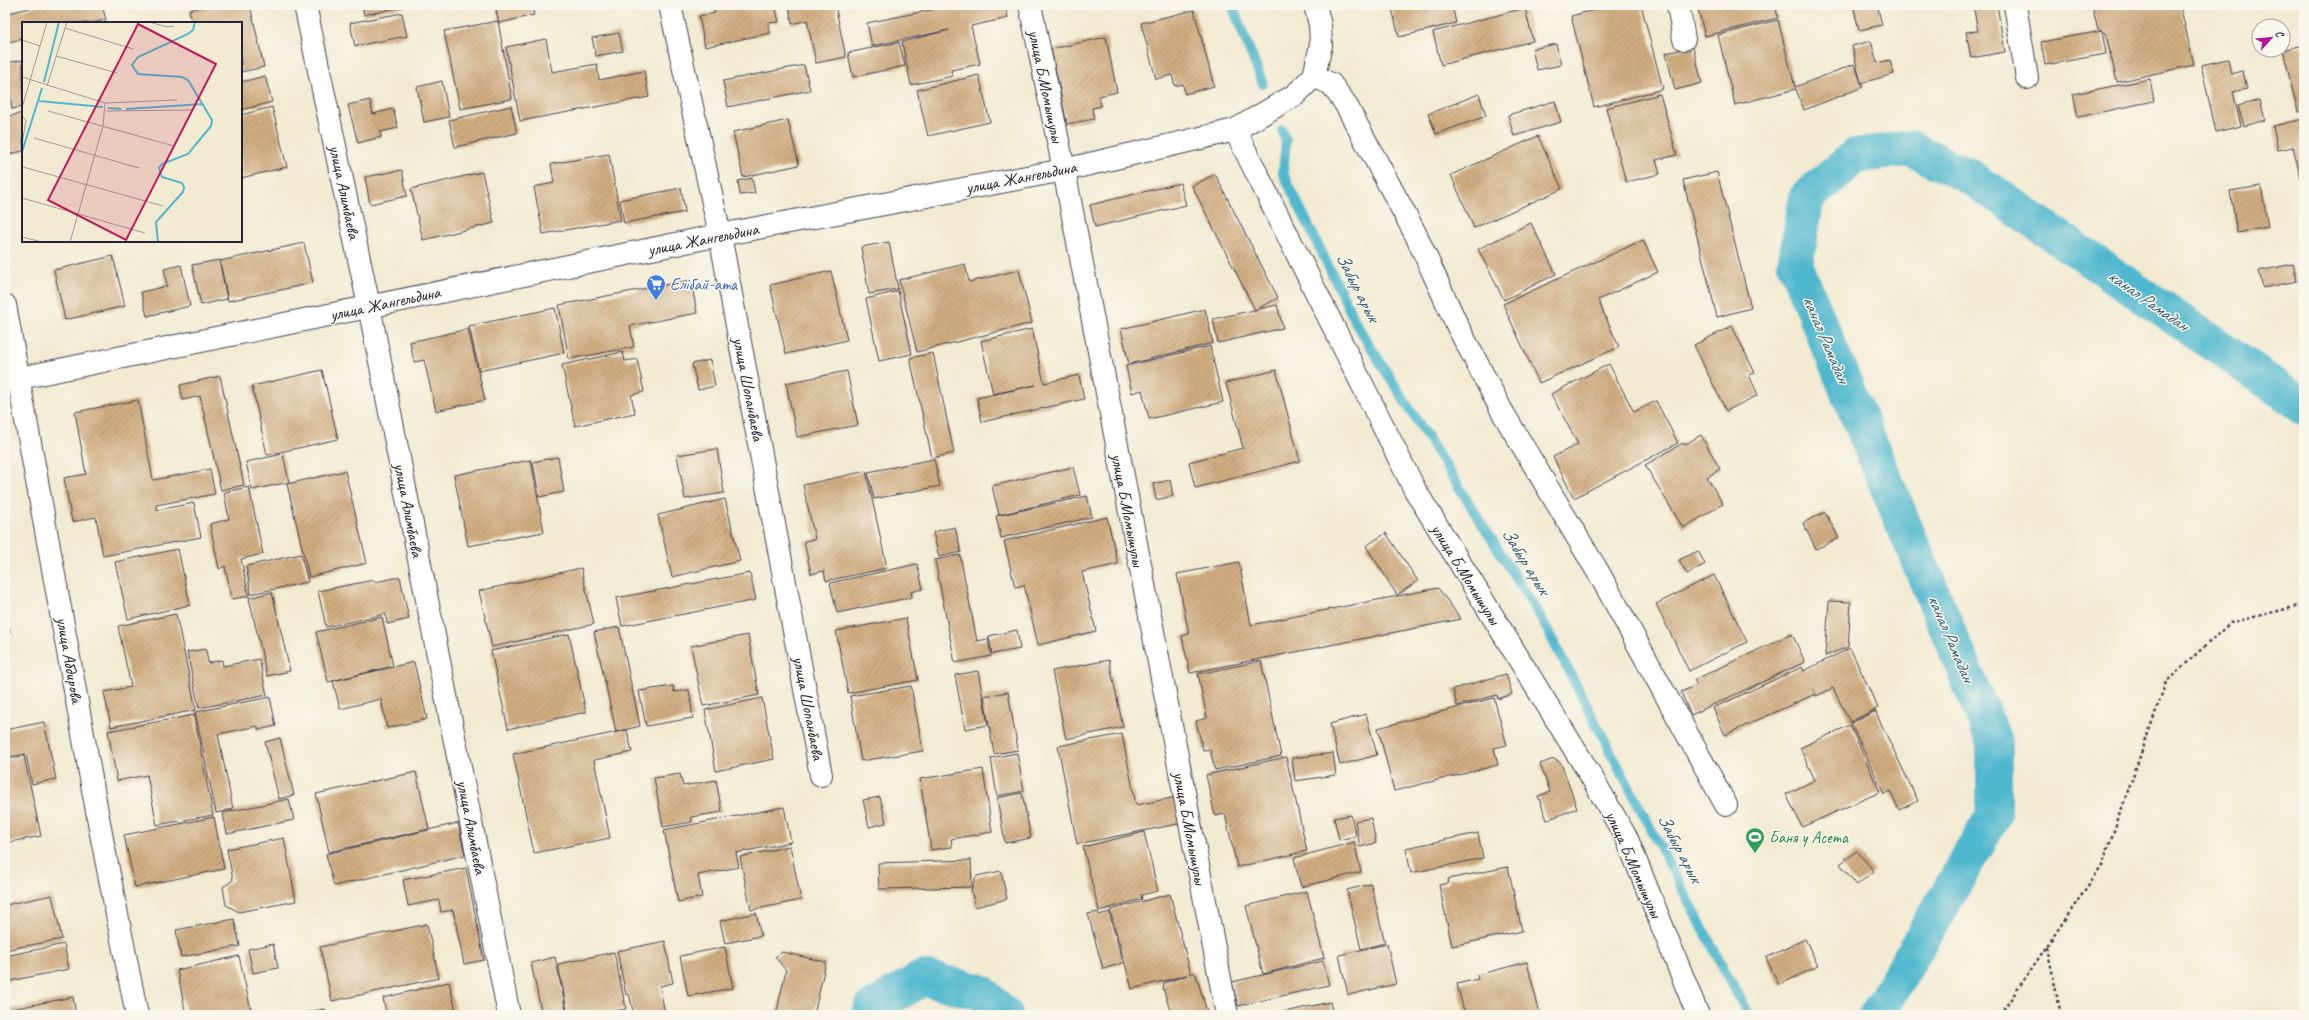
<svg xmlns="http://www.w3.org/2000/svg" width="2309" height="1020" viewBox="0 0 2309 1020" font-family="Caveat,sans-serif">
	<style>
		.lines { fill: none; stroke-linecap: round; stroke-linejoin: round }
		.stream { stroke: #50b7ce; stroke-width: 10 }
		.canal { stroke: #50b7ce; stroke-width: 36 }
		.building { fill: url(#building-hatch) }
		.minor-casing { stroke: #414052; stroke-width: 24 }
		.path { stroke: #414052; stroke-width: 2.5; stroke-dasharray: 3 3; stroke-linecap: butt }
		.minor { stroke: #fff; stroke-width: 22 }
		.labels { text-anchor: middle; stroke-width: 3; stroke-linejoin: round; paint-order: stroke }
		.street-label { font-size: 17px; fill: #22223b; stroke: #fbf7ec }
		.shop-label { font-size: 17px; fill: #366cbe; stroke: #fbf7ec; text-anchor: start }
		.leisure-label { font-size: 17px; fill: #27864d; stroke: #fbf7ec; text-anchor: start }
		.water-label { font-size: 18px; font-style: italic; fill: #345e76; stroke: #fbf7ec }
		.inset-river { fill: none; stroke: #50b7ce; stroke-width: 2 }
		.inset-road { fill: none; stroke: #9f9a95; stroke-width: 1 }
		.view { fill: #c2185b; fill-opacity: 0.15; stroke: #c2185b; stroke-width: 2 }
		.inset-edge { fill: none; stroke: #22223b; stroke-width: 2 }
	</style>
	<defs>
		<pattern id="building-hatch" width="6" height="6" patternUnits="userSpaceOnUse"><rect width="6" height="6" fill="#d1ad81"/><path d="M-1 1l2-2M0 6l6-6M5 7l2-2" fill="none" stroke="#a98c6b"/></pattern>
	</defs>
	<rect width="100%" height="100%" fill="#fbf7ec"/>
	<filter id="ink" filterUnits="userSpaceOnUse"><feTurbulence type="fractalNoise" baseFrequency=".025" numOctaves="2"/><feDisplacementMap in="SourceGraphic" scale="8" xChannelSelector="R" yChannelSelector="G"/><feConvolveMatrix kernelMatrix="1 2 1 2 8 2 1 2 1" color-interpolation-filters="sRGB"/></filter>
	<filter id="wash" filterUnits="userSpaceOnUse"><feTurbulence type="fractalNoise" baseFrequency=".012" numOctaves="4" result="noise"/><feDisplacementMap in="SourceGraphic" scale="16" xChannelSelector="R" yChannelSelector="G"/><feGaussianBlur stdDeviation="0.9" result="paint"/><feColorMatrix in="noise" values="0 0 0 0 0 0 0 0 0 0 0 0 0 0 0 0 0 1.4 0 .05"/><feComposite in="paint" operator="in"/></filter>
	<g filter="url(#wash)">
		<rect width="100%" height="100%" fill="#f2ead1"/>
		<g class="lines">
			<g class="stream">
				<polyline points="1232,5 1263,84"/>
				<polyline points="1282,130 1286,141 1283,173 1358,327 1540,616 1748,1015"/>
			</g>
			<g class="canal">
				<polyline points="869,1015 872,1008 923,978 981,992 1005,1015"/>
				<polyline points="1877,1015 1994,815 1994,741 1795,265 1807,197 1856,156 1910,148 1972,178 2295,400 2304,408"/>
			</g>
		</g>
		<g id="blocks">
			<g class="building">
				<polygon points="42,5 102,5 106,20 91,23 23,23 23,39 5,43 5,14"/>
				<polygon points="129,5 144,5 144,6 130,9"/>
				<polygon points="210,5 250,5 264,67 241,72 241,23 192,23 189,10"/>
				<polygon points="362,5 407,5 407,6 364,15"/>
				<polygon points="495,5 531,5 534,15 499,23"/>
				<polygon points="713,5 775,5 779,22 768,23 770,33 705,47 699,16 715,13"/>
				<polygon points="789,5 835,5 846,57 816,63 807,20 792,24"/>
				<polygon points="955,5 1005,5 1008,18 971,26 980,64 951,70 953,76 911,85 902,42 949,30 872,46 867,23"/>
				<polygon points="1391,5 1452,5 1456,23 1399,37"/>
				<polygon points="1613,5 1641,5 1663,89 1594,107 1571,16"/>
				<polygon points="1697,5 1775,5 1778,18 1705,36"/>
				<polygon points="1853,5 1877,5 1882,25 1859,30"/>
				<polygon points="1973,5 1997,5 2005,52 1971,58 1966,32 1978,31"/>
				<polygon points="2096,5 2180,5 2194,65 2117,82 2106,34 2098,29 2093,10"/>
				<polygon points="1525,8 1533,41 1441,65 1433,32"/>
				<polygon points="1194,10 1214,86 1185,94 1183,84 1175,86 1172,75 1156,79 1141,23"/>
				<polygon points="402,13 407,36 355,46 350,23"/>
				<polygon points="1778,20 1795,87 1854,64 1863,87 1804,110 1796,89 1735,105 1718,35"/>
				<polygon points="498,21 512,99 460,109 444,31"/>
				<polygon points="2102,31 2106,54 2045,65 2041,42"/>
				<polygon points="619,33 623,51 596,56 592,38"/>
				<polygon points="1106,37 1117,92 1099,96 1101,106 1092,108 1094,119 1067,124 1051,49"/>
				<polygon points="546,39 552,72 597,64 599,80 644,71 649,97 520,121 506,47"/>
				<polygon points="1871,41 1877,63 1890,60 1894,74 1861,83 1852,46"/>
				<polygon points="899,42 905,66 853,77 848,53"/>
				<polygon points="1556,44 1561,65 1537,70 1532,49"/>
				<polygon points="2304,45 2304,111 2298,112 2283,50"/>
				<polygon points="1693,47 1702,83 1675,90 1666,53"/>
				<polygon points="2228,59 2231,74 2243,71 2247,89 2233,92 2241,126 2216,132 2201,65"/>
				<polygon points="23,60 23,107 12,109 5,63"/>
				<polygon points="804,65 810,90 728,107 723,81"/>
				<polygon points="979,75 990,122 928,136 917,90"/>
				<polygon points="265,76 272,102 241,110 241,82"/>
				<polygon points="2150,79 2154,101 2078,117 2073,94"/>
				<polygon points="442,81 449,117 424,122 417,87"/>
				<polygon points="1479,94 1486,116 1436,134 1428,114"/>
				<polygon points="1660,94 1677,155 1656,160 1660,174 1626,182 1606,108"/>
				<polygon points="370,100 373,114 393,109 398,128 380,132 381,137 358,143 348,105"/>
				<polygon points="2260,100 2265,120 2244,126 2238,106"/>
				<polygon points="1555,101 1561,122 1514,136 1508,115"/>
				<polygon points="511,106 517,133 455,147 449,120"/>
				<polygon points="272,107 287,167 241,178 241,115"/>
				<polygon points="23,113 23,151 5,155 5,117"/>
				<polygon points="2304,119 2304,178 2301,179 2293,147 2278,150 2273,126"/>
				<polygon points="788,120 799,165 743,177 733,132"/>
				<polygon points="1538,136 1562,189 1474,228 1451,175"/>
				<polygon points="609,154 621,220 543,234 534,187 554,183 551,164"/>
				<polygon points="402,170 407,196 370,204 365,177"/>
				<polygon points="482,172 494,223 423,240 411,189"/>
				<polygon points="1717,172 1751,308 1717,317 1683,180"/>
				<polygon points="1215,174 1278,298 1255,310 1192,186"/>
				<polygon points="752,178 755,193 740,195 738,181"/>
				<polygon points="1180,183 1186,205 1095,227 1090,205"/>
				<polygon points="2261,186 2268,227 2237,233 2230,191"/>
				<polygon points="681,188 685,212 624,223 620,200"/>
				<polygon points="1531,223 1556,274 1504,300 1478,249"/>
				<polygon points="1643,240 1658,272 1598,300 1619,347 1539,383 1503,304"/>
				<polygon points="889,242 898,289 869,294 861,247"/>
				<polygon points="304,243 313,283 228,301 220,261"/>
				<polygon points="113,256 125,306 65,320 54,270"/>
				<polygon points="219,260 227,299 201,305 192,265"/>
				<polygon points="965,264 969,282 1019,270 1032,323 917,352 899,280"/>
				<polygon points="2293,264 2297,281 2263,288 2259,271"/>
				<polygon points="181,265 190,306 147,316 141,292 167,286 164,269"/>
				<polygon points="831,271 847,340 786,354 770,285"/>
				<polygon points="691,280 697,313 630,326 634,347 569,359 559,305"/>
				<polygon points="898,291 912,354 879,361 866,299"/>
				<polygon points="1277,305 1283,328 1218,343 1213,319"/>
				<polygon points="555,308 564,353 479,371 469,326"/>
				<polygon points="1205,309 1213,343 1129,364 1121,329"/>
				<polygon points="1732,326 1755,373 1749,375 1758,395 1726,411 1694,345"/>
				<polygon points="468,329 485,400 436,411 424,360 414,362 410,342"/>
				<polygon points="1032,329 1044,383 1079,375 1084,399 982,422 977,398 1036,385 993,394 981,341"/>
				<polygon points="1210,346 1223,402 1149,419 1142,390 1132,393 1126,366"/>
				<polygon points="623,352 625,361 637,359 644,392 631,395 635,413 575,426 562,365"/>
				<polygon points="933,353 954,453 932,458 910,358"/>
				<polygon points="710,360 715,386 698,390 692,364"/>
				<polygon points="1609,364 1634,412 1656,401 1678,443 1574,498 1553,457 1578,444 1551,394"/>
				<polygon points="322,370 338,439 267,455 252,386"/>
				<polygon points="1276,370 1300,461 1195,488 1189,462 1243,448 1226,383"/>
				<polygon points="847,371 858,425 797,437 786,383"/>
				<polygon points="220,376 244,485 221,490 200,396 183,400 180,385"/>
				<polygon points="138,400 153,480 210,469 215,494 156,505 157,510 194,503 201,537 103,556 96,517 72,522 64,478 86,474 75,412"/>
				<polygon points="1701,435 1720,469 1707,477 1723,504 1683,528 1645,465 1683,443 1684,445"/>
				<polygon points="717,449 724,493 685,499 677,455"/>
				<polygon points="283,454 289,482 252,490 246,462"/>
				<polygon points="558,457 564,492 539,497 533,462"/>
				<polygon points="934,459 940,486 874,499 868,472"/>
				<polygon points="531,460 544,532 468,546 454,475"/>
				<polygon points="1073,467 1080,495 999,515 992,486"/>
				<polygon points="345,471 367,563 309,577 287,484"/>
				<polygon points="866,471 887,568 826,581 824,571 811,574 804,541 815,539 803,485"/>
				<polygon points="1170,480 1173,496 1156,500 1153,484"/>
				<polygon points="249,487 263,554 241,559 249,596 232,599 225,566 219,569 210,524 229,519 224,492"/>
				<polygon points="1087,496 1092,517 1001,538 996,516"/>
				<polygon points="725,499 740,561 672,577 658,515"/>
				<polygon points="1825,512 1839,538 1816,549 1803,523"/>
				<polygon points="1107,517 1118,564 1082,572 1096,631 1038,645 1024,585 1015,587 1004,541"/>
				<polygon points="955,527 961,552 939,557 933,532"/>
				<polygon points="1386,533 1418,581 1397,595 1366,546"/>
				<polygon points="178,549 190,605 128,619 115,562"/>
				<polygon points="1698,551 1705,564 1687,574 1679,560"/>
				<polygon points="301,554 308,582 251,594 246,566"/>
				<polygon points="960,555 977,641 988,639 991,656 955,663 935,560"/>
				<polygon points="1239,562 1251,625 1438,588 1461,619 1190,673 1182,636 1189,634 1177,574"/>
				<polygon points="917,564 923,589 911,592 912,597 837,613 830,583"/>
				<polygon points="581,568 594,624 492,647 479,591"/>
				<polygon points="750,573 756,600 622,626 616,598"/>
				<polygon points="1714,575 1747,642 1689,671 1656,604"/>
				<polygon points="400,577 409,619 387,624 386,614 326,627 318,591 374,580 375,582"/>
				<polygon points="272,592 290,671 267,676 249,598"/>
				<polygon points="1829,601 1851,602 1848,647 1825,656"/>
				<polygon points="5,609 10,633 5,634"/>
				<polygon points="176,614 196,710 111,727 104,692 131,687 118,626"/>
				<polygon points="382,617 393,666 328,682 316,632"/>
				<polygon points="906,618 918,680 848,693 836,631"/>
				<polygon points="619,627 640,726 616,732 594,632"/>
				<polygon points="1017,630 1020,649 992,654 989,636"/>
				<polygon points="569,634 586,712 508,729 491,651"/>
				<polygon points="1792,634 1805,662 1691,715 1681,692 1697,685 1694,680"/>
				<polygon points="748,635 759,695 703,706 691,646"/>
				<polygon points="1850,648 1878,708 1850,722 1833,688 1816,696 1813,689 1815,694 1725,735 1713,708 1802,667 1804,671"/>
				<polygon points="206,649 208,663 222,660 223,666 259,659 267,695 199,708 187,652"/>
				<polygon points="1109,660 1123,727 1066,739 1052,671"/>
				<polygon points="1261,661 1281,756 1215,770 1210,749 1203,750 1196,721 1207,718 1198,674"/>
				<polygon points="414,662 427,719 387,728 381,699 340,709 333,681"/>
				<polygon points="978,671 988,725 965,729 955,675"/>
				<polygon points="1506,674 1512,694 1498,699 1497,695 1457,706 1453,689"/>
				<polygon points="673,686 674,692 689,690 693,718 646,726 639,691"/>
				<polygon points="911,686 923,751 861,761 850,696"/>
				<polygon points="1008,692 1018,750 994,754 984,696"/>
				<polygon points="270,697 276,726 258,730 258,726 218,734 233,809 216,813 195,712"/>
				<polygon points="762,698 774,759 716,771 705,710"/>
				<polygon points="1494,698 1507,745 1494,748 1498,765 1394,791 1378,728"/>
				<polygon points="1875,711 1918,801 1899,810 1890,791 1884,794 1851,723"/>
				<polygon points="1366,714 1377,755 1340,765 1330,724"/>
				<polygon points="194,715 213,815 157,825 147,775 117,781 108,731"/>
				<polygon points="44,722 56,779 32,784 26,754 5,758 5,730"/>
				<polygon points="1850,725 1880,792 1802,827 1786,794 1815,780 1800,748"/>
				<polygon points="627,730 632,752 594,760 610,838 534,853 513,754"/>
				<polygon points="1122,734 1136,805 1177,797 1183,823 1077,844 1058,746"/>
				<polygon points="280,738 294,795 279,799 265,742"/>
				<polygon points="1017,753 1024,791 997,796 991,758"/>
				<polygon points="1333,753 1336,775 1295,781 1292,758"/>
				<polygon points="24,756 41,836 5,843 5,760"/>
				<polygon points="1286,757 1307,851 1237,867 1225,814 1215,816 1206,775"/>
				<polygon points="1554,759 1561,763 1577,808 1547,820 1538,796 1550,792 1540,764"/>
				<polygon points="983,769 992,832 951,839 952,847 931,850 920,779"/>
				<polygon points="416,772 429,829 329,852 316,794"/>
				<polygon points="680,774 683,786 716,780 722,812 691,817 692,822 663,827 654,778"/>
				<polygon points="1022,793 1031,838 1005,843 997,798"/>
				<polygon points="880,797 886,823 869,827 863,800"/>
				<polygon points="289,799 294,820 227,834 223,813"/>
				<polygon points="784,807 791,842 736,853 739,867 698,875 702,897 678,902 664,830"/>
				<polygon points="1351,815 1356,836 1339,840 1334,818"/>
				<polygon points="214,817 224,869 135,887 124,835"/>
				<polygon points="1371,818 1376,843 1360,847 1355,821"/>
				<polygon points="458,823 465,855 334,886 326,854"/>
				<polygon points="1144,832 1158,891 1141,895 1142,899 1099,911 1083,847"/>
				<polygon points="1478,833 1483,858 1411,873 1406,848"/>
				<polygon points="284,838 296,901 239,912 226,905 223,887 233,880 227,849"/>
				<polygon points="1354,842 1361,872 1301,887 1294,858"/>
				<polygon points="790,846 801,900 751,910 740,857"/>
				<polygon points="1857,851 1874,871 1857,885 1840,864"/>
				<polygon points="971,860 972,887 879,889 878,863"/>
				<polygon points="1508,867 1522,931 1452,946 1439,885 1449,883 1448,879"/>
				<polygon points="466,868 484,960 464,964 453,910 441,912 439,900 408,906 403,880"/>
				<polygon points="1001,871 1007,899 975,907 971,889 973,887 975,879 977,876"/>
				<polygon points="1371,884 1385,943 1361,949 1347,890"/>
				<polygon points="1307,891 1324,958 1263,974 1246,906"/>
				<polygon points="1170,894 1191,974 1194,972 1196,975 1208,1015 1166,1015 1170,1010 1163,988 1164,983 1187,975 1132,989 1110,910"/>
				<polygon points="52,895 62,939 5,950 5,905"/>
				<polygon points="1098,912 1099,915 1109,912 1123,963 1103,969 1088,914"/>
				<polygon points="756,913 761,936 725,943 720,921"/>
				<polygon points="234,919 240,946 181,957 176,930"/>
				<polygon points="427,924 439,978 332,1001 320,947"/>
				<polygon points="1805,939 1818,966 1779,985 1766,958"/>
				<polygon points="665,941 673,983 660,986 665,1015 634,1015 629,994 626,995 617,951"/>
				<polygon points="64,944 69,969 5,982 5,956"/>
				<polygon points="273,944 278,968 253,973 248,949"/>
				<polygon points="1387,944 1396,984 1348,995 1339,955"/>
				<polygon points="725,947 733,988 688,996 680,956"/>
				<polygon points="614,952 626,1009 595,1015 568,1015 558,964"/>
				<polygon points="782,952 826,962 814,1015 776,1015 786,970 775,957"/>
				<polygon points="239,956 252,1015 186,1015 177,970"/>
				<polygon points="555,957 567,1015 542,1015 531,963"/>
				<polygon points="1323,961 1329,985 1238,1006 1232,982"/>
				<polygon points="1527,962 1540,1015 1465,1015 1457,984 1478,979 1477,975"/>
				<polygon points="449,982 457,1015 387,1015 383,998"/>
				<polygon points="73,997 76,1015 5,1015 6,1010"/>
				<polygon points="1330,1002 1333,1015 1276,1015 1276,1014"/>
				<polygon points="325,1009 326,1015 299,1015 298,1014"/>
			</g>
		</g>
	</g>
	<g filter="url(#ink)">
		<use href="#blocks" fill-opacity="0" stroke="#414052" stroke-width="1"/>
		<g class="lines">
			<defs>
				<g id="minor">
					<polyline points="305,5 369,306 509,1015"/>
					<polyline points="670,5 720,235 821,775"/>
					<polyline points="1030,5 1064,170 1227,1015"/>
					<polyline points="1678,5 1684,39"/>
					<polyline points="2015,5 2027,78"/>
					<polyline points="1314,76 1331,84 1345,103 1415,233 1457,325 1503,413 1601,577 1726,805"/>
					<polyline points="1235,130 1415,490 1591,776 1627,839 1698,1015"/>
					<polyline points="5,305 102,839 137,1015"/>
					<polyline points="5,381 720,235 1064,170 1235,130 1295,95 1314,76 1321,45 1320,25 1315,5"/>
				</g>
			</defs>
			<use href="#minor" class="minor-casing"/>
			<g class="path">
				<polyline points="2047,947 2061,1015"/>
				<polyline points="2000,1015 2102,865 2166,682 2230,623 2298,606 2304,609"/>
			</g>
			<use href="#minor" class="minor"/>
		</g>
	</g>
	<defs>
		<symbol id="supermarket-pin" viewBox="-11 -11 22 30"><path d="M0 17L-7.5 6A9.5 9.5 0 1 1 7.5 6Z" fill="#3f7fe0" stroke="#fbf7ec"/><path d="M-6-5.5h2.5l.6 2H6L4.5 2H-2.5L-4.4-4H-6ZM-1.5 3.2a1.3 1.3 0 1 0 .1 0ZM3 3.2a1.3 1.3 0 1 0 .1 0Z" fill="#fff"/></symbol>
		<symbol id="stadium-pin" viewBox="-11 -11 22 30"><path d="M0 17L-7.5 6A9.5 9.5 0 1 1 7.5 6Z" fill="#2e9e5b" stroke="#fbf7ec"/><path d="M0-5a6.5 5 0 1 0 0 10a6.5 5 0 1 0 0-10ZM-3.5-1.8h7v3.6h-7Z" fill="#fff"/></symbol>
	</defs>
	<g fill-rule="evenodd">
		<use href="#supermarket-pin" x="645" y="273" width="22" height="30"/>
		<use href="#stadium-pin" x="1744" y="826" width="22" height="30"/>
	</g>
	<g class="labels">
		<g class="street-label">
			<text transform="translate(1046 86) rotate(78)" y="6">улица Б.Момышулы</text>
			<text transform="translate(1021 177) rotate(-11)" y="6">улица Жангельдина</text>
			<text transform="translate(345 192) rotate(78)" y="6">улица Алимбаева</text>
			<text transform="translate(703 239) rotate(-11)" y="6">улица Жангельдина</text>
			<text transform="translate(385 303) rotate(-12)" y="6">улица Жангельдина</text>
			<text transform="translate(749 389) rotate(79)" y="6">улица Шопанбаева</text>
			<text transform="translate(409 510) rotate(79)" y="6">улица Алимбаева</text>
			<text transform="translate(1128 510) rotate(79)" y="6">улица Б.Момышулы</text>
			<text transform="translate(1466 574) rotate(58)" y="6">улица Б.Момышулы</text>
			<text transform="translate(70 660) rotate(80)" y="6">улица Абдирова</text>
			<text transform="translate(809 708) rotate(79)" y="6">улица Шопанбаева</text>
			<text transform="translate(472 827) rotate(79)" y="6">улица Алимбаева</text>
			<text transform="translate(1190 828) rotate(79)" y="6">улица Б.Момышулы</text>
			<text transform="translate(1634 864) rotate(66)" y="6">улица Б.Момышулы</text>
		</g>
		<g class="shop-label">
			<text x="670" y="290">Елібай-ата</text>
		</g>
		<g class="leisure-label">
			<text x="1769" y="843">Баня у Асета</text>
		</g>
		<g class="water-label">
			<text transform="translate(1358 287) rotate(63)" y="6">Забыр арык</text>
			<text transform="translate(2148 300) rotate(35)" y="6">канал Рамадан</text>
			<text transform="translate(1826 339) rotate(67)" y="6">канал Рамадан</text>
			<text transform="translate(1526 561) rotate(58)" y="6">Забыр арык</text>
			<text transform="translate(1951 638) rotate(67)" y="6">канал Рамадан</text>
			<text transform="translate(1680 848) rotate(62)" y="6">Забыр арык</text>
		</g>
	</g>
	<g transform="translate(22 22)">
		<rect width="220" height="220" fill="#f2ead1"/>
		<path class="inset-river" d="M22,60L37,0M17,79L81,85M86,86L99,87M104,87L181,82M0,130L20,66M136,220L134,200L161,170L162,165L160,161L140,155L137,146L140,142L166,132L189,104L190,98L166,58L160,55L116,52L110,43L116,35L166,12L171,8L173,0"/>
		<path class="inset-road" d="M127,0L145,5L152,4M43,6L111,27M0,18L18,24M34,34L95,51M0,55L83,81M25,64L45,0M83,81L155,78M0,86L25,0M26,89L152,124M84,89L171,88M0,94L4,98L0,122M12,116L117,146M1,145L141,184M0,176L123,211M0,215L20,220M48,220L81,104L83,81"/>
		<path class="view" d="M116,2L194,42L104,218L26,178Z"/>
		<rect width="220" height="220" class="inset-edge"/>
	</g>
	<rect width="2309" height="1020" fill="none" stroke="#fbf7ec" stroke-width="20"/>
	<g transform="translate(2271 38) rotate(63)"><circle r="19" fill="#fbf7ec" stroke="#a4a2a5"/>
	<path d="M0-3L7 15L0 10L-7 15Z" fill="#b5179e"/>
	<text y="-6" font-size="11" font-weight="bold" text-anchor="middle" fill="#22223b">С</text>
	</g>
</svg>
